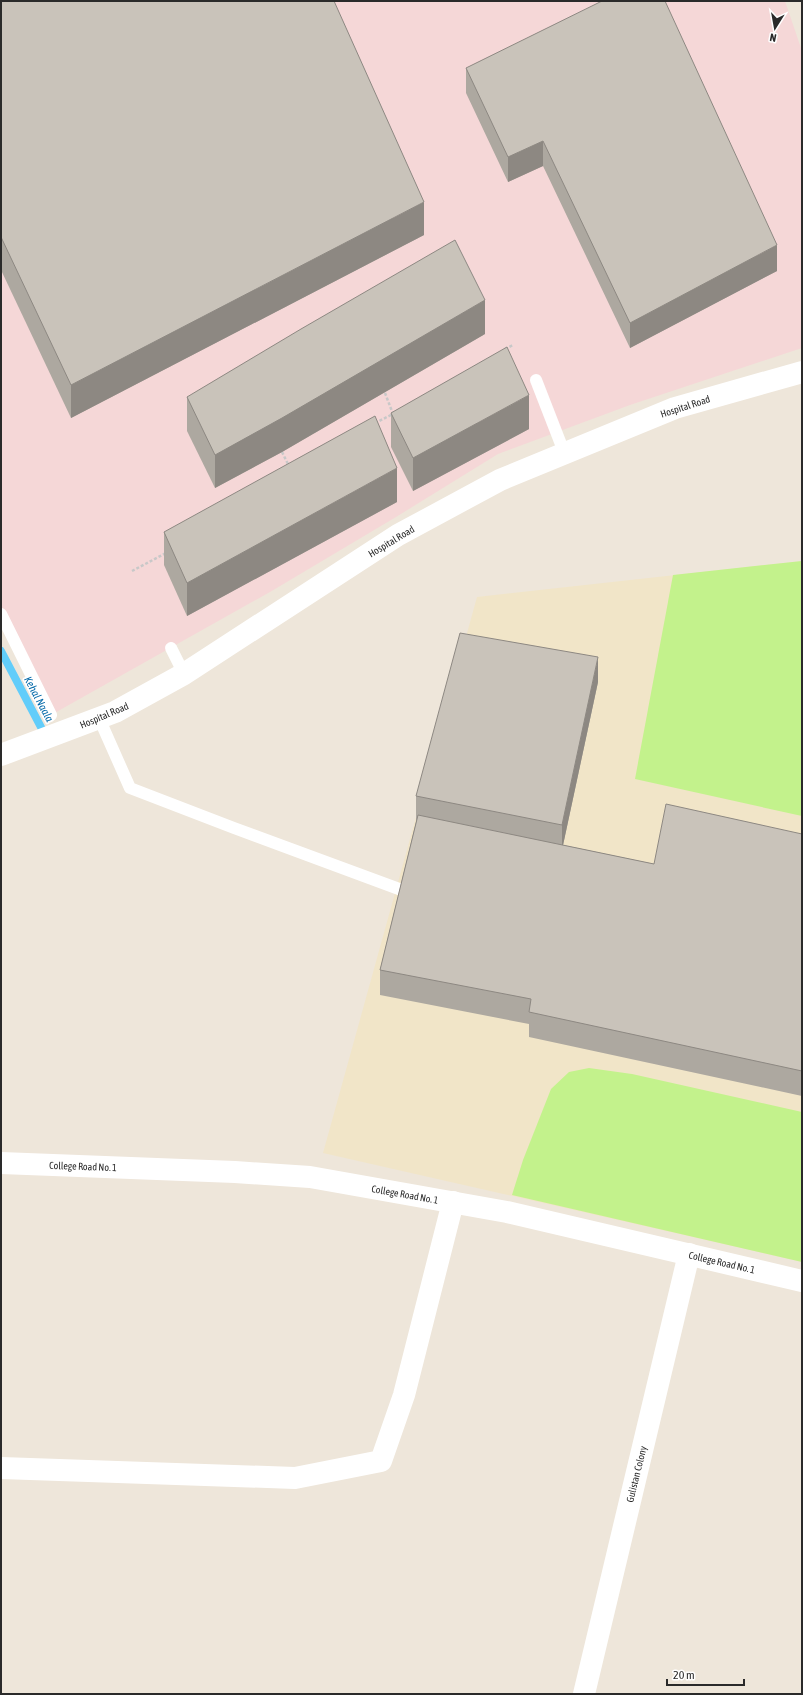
<svg xmlns="http://www.w3.org/2000/svg" width="803" height="1695" viewBox="0 0 803 1695" font-family="'Asap Condensed',sans-serif">
	<style>
		.education { fill: #f1e5c8 }
		.medical { fill: #f5d7d7 }
		.pitch { fill: #c3f28c }
		.lines { fill: none; stroke-linecap: round; stroke-linejoin: round }
		.stream { stroke: #62cdfa; stroke-width: 8 }
		.path { stroke: #c8c8c8; stroke-width: 2.5; stroke-dasharray: 3 2; stroke-linecap: butt }
		.service { stroke: #fff; stroke-width: 12 }
		.minor { stroke: #fff; stroke-width: 22 }
		.secondary { stroke: #fff; stroke-width: 22 }
		.wall { fill: #ada8a0 }
		.shaded-wall { fill: #8d8882 }
		.building { fill: #c9c3ba; stroke: #8d8882 }
		.labels { text-anchor: middle; stroke-width: 3.5; stroke-linejoin: round; paint-order: stroke }
		.street-label { font-size: 10px; fill: #2a2a2a; stroke: #fff }
		.water-label { font-size: 11px; font-style: italic; fill: #0068a8; stroke: #fff }
	</style>
	<rect width="100%" height="100%" fill="#eee6da"/>
	<polygon class="education" points="802,561 802,1262 323,1153 477,597"/>
	<polygon class="medical" points="1,1 785,1 802,51 802,348 630,405 498,454 396,517 270,592 51,715 1,614"/>
	<g class="pitch">
		<polygon points="802,561 802,816 635,779 673,575"/>
		<polygon points="589,1068 632,1074 802,1112 802,1262 512,1195 523,1160 551,1089 569,1072"/>
	</g>
	<g class="lines">
		<polyline class="stream" points="1,651 43,731 38,735"/>
		<g class="path">
			<polyline points="505,349 513,345"/>
			<polyline points="385,393 393,414"/>
			<polyline points="375,423 393,414"/>
			<polyline points="282,452 289,466"/>
			<polyline points="132,571 166,553"/>
		</g>
		<g class="service">
			<polyline points="536,380 564,452"/>
			<polyline points="1,614 51,715"/>
			<polyline points="171,648 184,674"/>
			<polyline points="99,718 130,788 234,828 399,889"/>
		</g>
		<g class="minor">
			<polyline points="1,1468 295,1478 381,1461 404,1395 453,1202"/>
			<polyline points="584,1694 689,1254"/>
		</g>
		<g class="secondary">
			<polyline points="1,755 115,712 184,674 398,535 500,480 675,408 802,372"/>
			<polyline points="1,1163 235,1172 310,1177 507,1212 802,1281"/>
		</g>
	</g>
	<g class="wall">
		<polygon points="1,1 424,235 71,418 1,270"/>
		<polygon points="466,68 777,271 630,348 543,166 508,182 466,93"/>
		<polygon points="485,334 282,452 215,488 187,431 187,397"/>
		<polygon points="391,413 529,429 413,491 391,447"/>
		<polygon points="397,502 187,616 164,565 164,532"/>
		<polygon points="598,682 563,845 654,864 802,834 802,1096 529,1037 529,1024 380,995 380,970 416,822 416,796"/>
	</g>
	<g class="shaded-wall">
		<polygon points="543,141 543,166 508,182 508,157"/>
		<polygon points="424,202 424,235 71,418 71,385"/>
		<polygon points="777,245 777,271 630,348 630,323"/>
		<polygon points="485,300 485,334 282,452 215,488 215,455"/>
		<polygon points="529,395 529,429 413,491 413,458"/>
		<polygon points="397,468 397,502 187,616 187,583"/>
		<polygon points="598,657 598,682 562,850 562,825"/>
	</g>
	<g class="building">
		<polygon points="1,1 334,1 424,202 71,385 1,237"/>
		<polygon points="602,1 665,1 777,245 630,323 543,141 508,157 466,68"/>
		<polygon points="455,240 485,300 282,418 215,455 187,397 301,329"/>
		<polygon points="507,347 529,395 413,458 391,413"/>
		<polygon points="375,416 397,468 187,583 164,532"/>
		<polygon points="460,633 598,657 562,825 416,796"/>
		<polygon points="666,804 802,834 802,1071 529,1012 531,999 380,970 418,815 654,864"/>
	</g>
	<g class="labels">
		<g class="street-label">
			<text transform="translate(685 406) rotate(-18)" y="4">Hospital Road</text>
			<text transform="translate(391 541) rotate(-31)" y="4">Hospital Road</text>
			<text transform="translate(104 715) rotate(-23)" y="4">Hospital Road</text>
			<text transform="translate(83 1166) rotate(2)" y="4">College Road No. 1</text>
			<text transform="translate(405 1194) rotate(10)" y="4">College Road No. 1</text>
			<text transform="translate(722 1262) rotate(13)" y="4">College Road No. 1</text>
			<text transform="translate(636 1474) rotate(-76)" y="4">Gulistan Colony</text>
		</g>
		<g class="water-label">
			<text transform="translate(39 699) rotate(62)" y="4">Kehal Naala</text>
		</g>
	</g>
	<rect width="803" height="1695" fill="none" stroke="#2a2a2a" stroke-width="4"/>
	<g transform="translate(775 28) rotate(191)" stroke="#ffffff" stroke-width="3" paint-order="stroke">
	<path d="M0-3L7 15L0 10L-7 15Z" fill="#2a2a2a"/>
	<text y="-6" font-size="11" font-weight="bold" text-anchor="middle" fill="#2a2a2a">N</text>
	</g>
	<path d="M667 1679v6h77v-6" fill="none" stroke="#2a2a2a" stroke-width="2"/>
	<text x="673" y="1679" font-size="12" fill="#2a2a2a" stroke="#ffffff" stroke-width="3" paint-order="stroke">20 m</text>
</svg>
